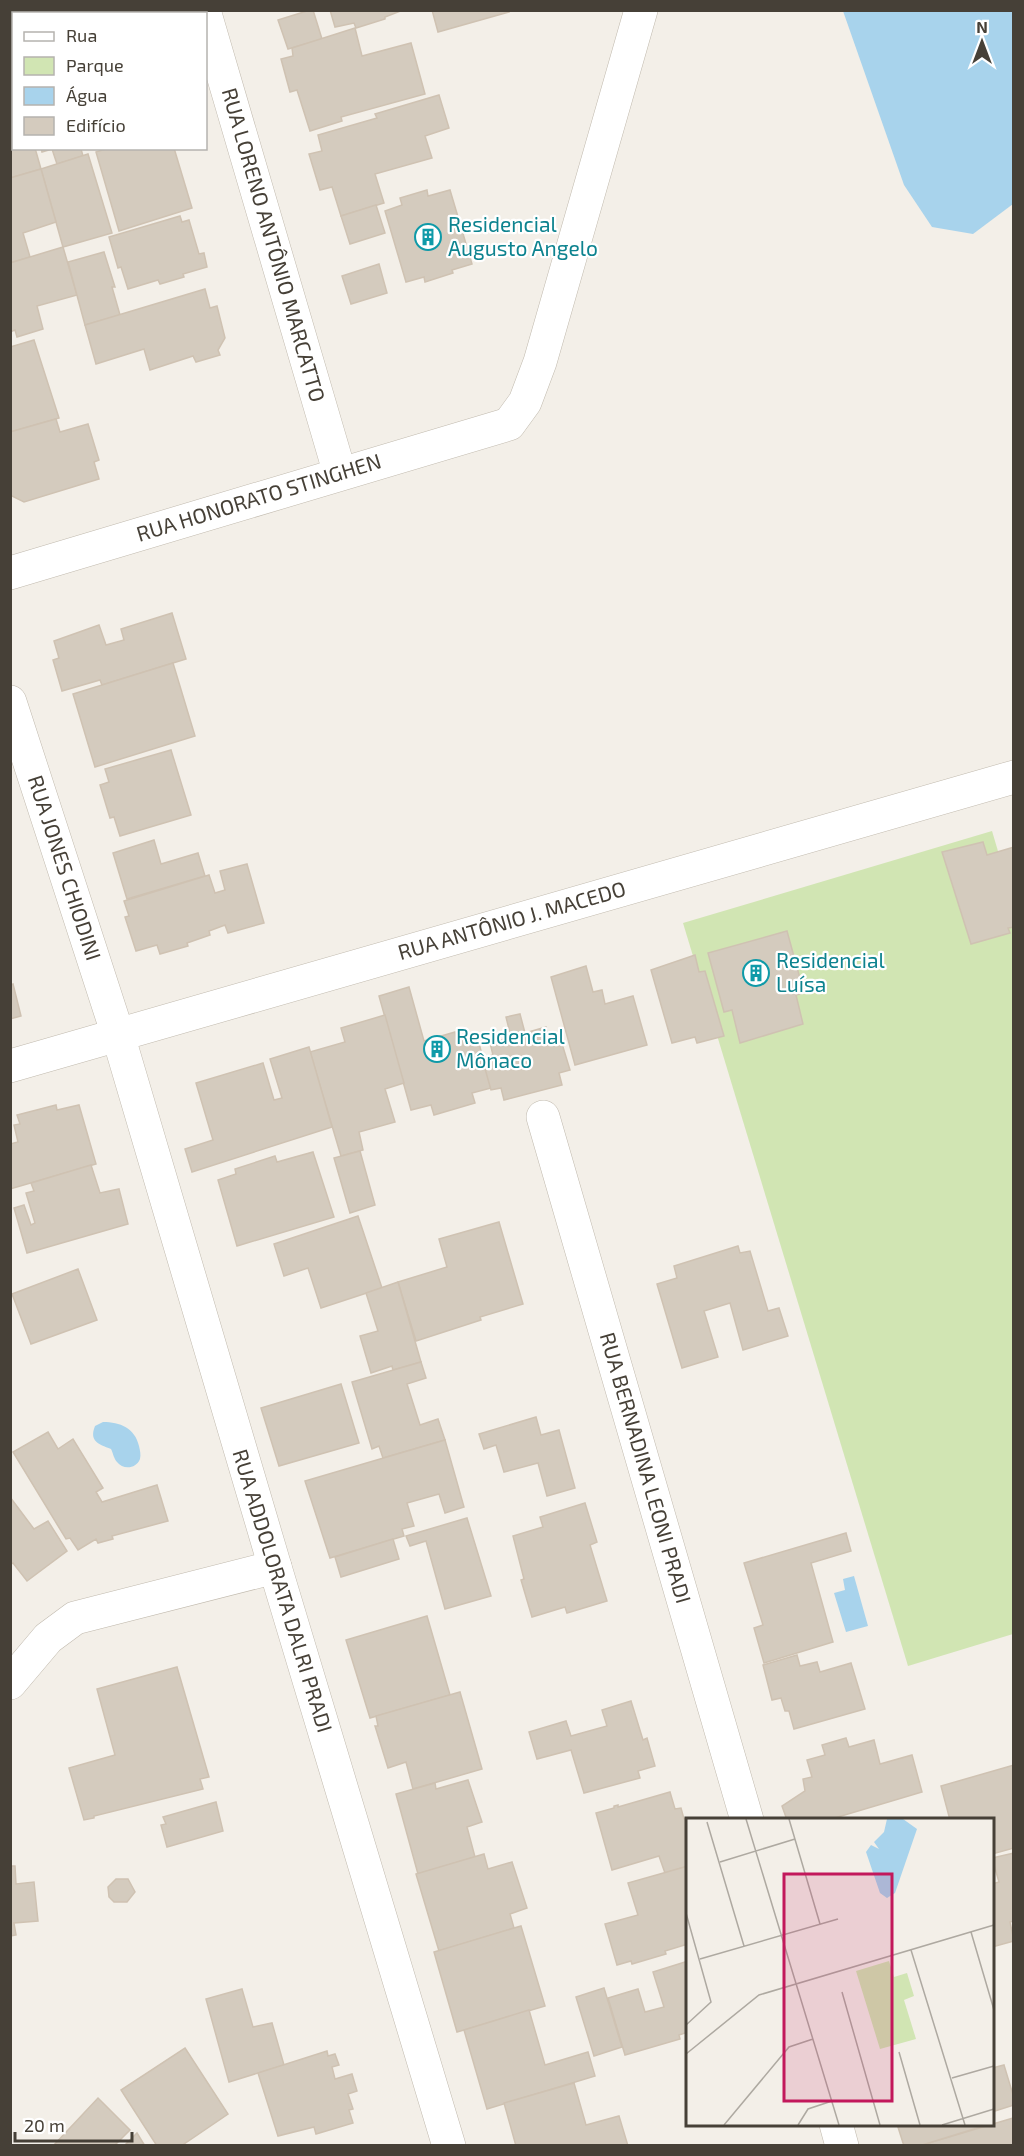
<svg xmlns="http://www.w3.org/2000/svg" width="1024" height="2156" viewBox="0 0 1024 2156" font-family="'Exo 2',sans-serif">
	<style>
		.green { fill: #d1e5b3 }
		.water { fill: #a8d3ec }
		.building { fill: #d4cbbe; stroke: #cfc2b2; stroke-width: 1.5 }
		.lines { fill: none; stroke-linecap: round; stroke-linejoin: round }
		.minor-casing { stroke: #c1baae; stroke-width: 34 }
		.minor { stroke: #fff; stroke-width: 33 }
		.labels { text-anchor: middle; stroke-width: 4.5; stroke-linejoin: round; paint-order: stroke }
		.culture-label { font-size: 21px; fill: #0d838f; stroke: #fff; text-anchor: start }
		.street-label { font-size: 21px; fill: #464037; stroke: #fff }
		.inset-road { fill: none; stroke: #aea9a1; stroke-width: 1.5 }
		.view { fill: #c2185b; fill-opacity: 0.15; stroke: #c2185b; stroke-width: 3 }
		.inset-edge { fill: none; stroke: #464037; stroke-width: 3 }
	</style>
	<rect width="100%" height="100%" fill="#f3efe8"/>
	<polygon class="green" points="992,831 1014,905 1013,1634 908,1666 683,923"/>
	<g class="water">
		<polygon points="843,11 1013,11 1013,204 973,234 932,227 904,185"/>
		<path d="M103,1422C120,1422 135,1428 139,1446C140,1450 141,1455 140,1459C136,1469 123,1470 117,1462C114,1459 113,1453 111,1449C98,1444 89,1441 95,1426Z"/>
		<polygon points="854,1576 868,1626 846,1632 834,1593 845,1590 843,1579"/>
	</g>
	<g class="building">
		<polygon points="43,10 133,10 134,14 44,14"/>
		<polygon points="310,10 313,10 322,39 288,49 278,20"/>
		<polygon points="330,10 403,10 385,17 385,19 356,28 354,23 335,27"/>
		<polygon points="432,10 508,10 509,12 438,32"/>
		<polygon points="355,28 362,56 411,43 425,94 341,117 342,121 310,131 297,90 290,92 281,59 293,56 292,48"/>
		<polygon points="439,95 449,128 425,136 432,158 375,174 384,203 341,216 332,187 320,190 309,154 322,151 318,135 377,118 375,114"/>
		<polygon points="14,122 14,148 35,148 41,169 10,178 10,123"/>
		<polygon points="41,148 84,148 81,149 83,156 57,164 52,149 42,152"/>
		<polygon points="109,148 174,148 192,208 119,231 96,152"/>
		<polygon points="88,154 112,233 63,247 41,169"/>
		<polygon points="41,169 56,222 23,233 30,257 10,263 10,178"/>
		<polygon points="427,190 428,196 450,190 472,264 452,270 453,273 425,282 424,277 406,282 385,211 402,205 400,198"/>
		<polygon points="376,205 385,233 350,244 341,216"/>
		<polygon points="180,216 182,222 189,220 199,254 204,253 207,267 183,274 184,277 160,284 158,280 128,289 121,267 118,268 109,237"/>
		<polygon points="63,247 77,295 37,306 43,329 17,337 15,330 10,332 10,263"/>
		<polygon points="104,252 115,287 112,287 120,315 85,325 68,262"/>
		<polygon points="379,264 387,293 351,304 342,276"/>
		<polygon points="205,289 210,308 217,306 225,338 218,350 220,355 196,362 193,356 150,370 144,349 96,364 85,325"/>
		<polygon points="34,340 59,418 10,432 10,347"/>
		<polygon points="56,419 60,432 88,424 99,460 94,462 99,479 24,502 10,495 10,432"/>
		<polygon points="172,613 186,659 102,685 100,680 62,691 53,660 59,658 54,641 99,625 106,645 124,640 121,629"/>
		<polygon points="173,663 195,736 95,767 73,694"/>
		<polygon points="171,750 191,815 120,836 114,817 110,818 100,785 109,782 105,769"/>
		<polygon points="154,840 161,864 198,853 205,876 127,899 113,853"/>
		<polygon points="983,842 987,855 1014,847 1014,927 1008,928 1010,933 971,944 942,852"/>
		<polygon points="247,864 264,923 228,933 225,925 209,931 210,935 187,943 188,946 160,954 157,945 136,951 125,917 129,916 124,901 209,875 215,893 225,890 220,871"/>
		<polygon points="787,931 804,993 796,995 803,1024 740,1043 732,1010 724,1012 708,953"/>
		<polygon points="695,955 699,972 705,971 724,1036 697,1043 695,1037 672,1043 651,970"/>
		<polygon points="586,966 593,992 602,990 605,1004 633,996 647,1045 575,1065 551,977"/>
		<polygon points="13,984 21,1016 10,1019 10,985"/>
		<polygon points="409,987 424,1041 455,1032 457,1041 477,1036 491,1088 472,1093 475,1103 434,1115 431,1105 411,1110 379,996"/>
		<polygon points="520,1014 525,1033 546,1027 549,1039 560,1037 570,1070 559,1073 562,1085 504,1100 501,1088 491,1090 482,1058 493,1055 490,1043 511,1037 506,1017"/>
		<polygon points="385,1015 404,1083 385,1089 395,1122 359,1132 363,1150 341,1156 310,1052 345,1042 341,1028"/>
		<polygon points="309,1047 332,1127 192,1172 185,1149 213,1140 196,1083 263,1063 274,1100 282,1098 270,1059"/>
		<polygon points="56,1105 57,1110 79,1105 96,1164 10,1189 10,1144 18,1142 14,1125 20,1124 17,1115"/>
		<polygon points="360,1151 375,1205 350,1213 334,1158"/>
		<polygon points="313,1152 334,1217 237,1246 218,1180 236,1174 235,1169 275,1156 277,1162"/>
		<polygon points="91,1165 100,1193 119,1189 128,1224 27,1253 14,1208 24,1205 31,1225 35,1223 26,1193 34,1191 31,1183"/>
		<polygon points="358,1216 382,1288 321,1308 308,1268 284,1276 274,1244"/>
		<polygon points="499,1222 523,1304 480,1317 481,1320 416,1341 398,1282 447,1267 439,1239"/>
		<polygon points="738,1246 740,1253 750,1251 768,1311 779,1308 788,1336 743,1350 730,1303 704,1311 718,1357 682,1368 657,1284 677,1278 674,1266"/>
		<polygon points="78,1269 97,1320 31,1344 12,1294"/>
		<polygon points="398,1282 421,1362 393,1370 392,1366 371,1373 360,1336 378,1331 366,1293"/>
		<polygon points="421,1362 426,1378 407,1384 420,1425 438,1419 445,1440 383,1458 379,1446 372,1449 352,1382"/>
		<polygon points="341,1384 359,1443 279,1466 261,1408"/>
		<polygon points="536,1417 541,1435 559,1430 575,1488 547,1496 538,1463 504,1472 496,1445 484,1449 479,1434"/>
		<polygon points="48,1432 58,1449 73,1439 103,1488 96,1492 102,1502 157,1485 168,1521 112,1536 113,1539 98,1543 96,1539 78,1550 70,1538 66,1539 13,1452"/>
		<polygon points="445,1440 464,1507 445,1513 439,1494 407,1503 414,1526 402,1529 404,1536 330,1558 305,1481"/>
		<polygon points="10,1497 34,1529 48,1521 67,1551 27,1581 13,1563 10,1565"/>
		<polygon points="585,1503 597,1542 590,1545 607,1601 567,1613 565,1607 532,1617 521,1580 524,1579 513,1536 543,1527 540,1517"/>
		<polygon points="467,1518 491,1596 445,1609 426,1541 410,1546 406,1536"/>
		<polygon points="846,1533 851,1551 811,1563 833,1642 764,1663 754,1628 763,1625 744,1563"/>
		<polygon points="393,1539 399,1559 341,1577 335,1557"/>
		<polygon points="427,1616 450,1695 370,1718 346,1640"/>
		<polygon points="797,1655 800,1666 817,1662 820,1672 851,1663 865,1709 794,1729 789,1711 785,1711 781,1698 772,1700 763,1665"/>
		<polygon points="177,1667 209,1777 200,1779 203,1789 94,1816 94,1818 84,1820 69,1768 115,1755 97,1689"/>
		<polygon points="460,1692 482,1769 413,1789 406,1762 388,1768 375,1726 378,1726 376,1716"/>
		<polygon points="631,1701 643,1740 647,1738 655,1766 638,1771 640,1778 584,1793 571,1750 537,1759 529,1732 566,1721 571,1736 607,1726 602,1710"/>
		<polygon points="846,1738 849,1747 874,1740 880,1764 912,1755 922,1792 828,1820 787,1820 782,1806 805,1791 803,1779 812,1777 807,1760 825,1755 822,1745"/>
		<polygon points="1014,1765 1014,1848 992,1854 992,1820 950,1820 941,1786"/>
		<polygon points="468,1780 482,1822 467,1827 475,1857 418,1874 396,1794 435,1783 436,1789"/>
		<polygon points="670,1792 675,1809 681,1808 684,1819 690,1818 690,1820 688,1820 688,1866 665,1873 659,1856 612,1870 596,1813 614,1808 614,1806 618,1805 618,1807"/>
		<polygon points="216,1802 223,1831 167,1847 161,1825 166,1824 163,1817"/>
		<polygon points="1014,1853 1014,1921 1010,1922 1014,1941 992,1947 992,1884 999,1882 992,1858"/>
		<polygon points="484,1854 488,1869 512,1862 527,1908 510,1914 514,1928 439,1951 416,1874"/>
		<polygon points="10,1866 15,1866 16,1884 34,1882 38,1921 14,1923 16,1935 10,1936"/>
		<polygon points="688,1866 688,1944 665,1951 666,1954 632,1964 631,1961 617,1965 605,1924 638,1915 628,1883"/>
		<polygon points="116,1879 128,1879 135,1892 127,1902 114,1902 109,1897 108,1887"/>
		<polygon points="521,1926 545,2006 457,2032 434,1952"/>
		<polygon points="688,1961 688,2032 679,2035 680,2039 625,2055 608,1998 638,1989 645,2012 664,2007 653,1972"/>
		<polygon points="604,1988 622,2047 594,2056 576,1997"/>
		<polygon points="242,1989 253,2027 272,2023 284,2065 229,2082 206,1999"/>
		<polygon points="529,2010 545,2065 588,2052 595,2076 487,2109 464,2030"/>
		<polygon points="185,2048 228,2114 181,2146 157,2146 121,2090"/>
		<polygon points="327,2051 328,2056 335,2054 339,2065 332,2067 335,2079 352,2074 357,2091 348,2094 353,2109 349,2110 353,2123 316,2134 314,2127 278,2136 258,2073"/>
		<polygon points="1004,2065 1014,2098 1014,2105 992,2112 992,2068"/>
		<polygon points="574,2083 586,2125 619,2116 628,2146 516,2146 504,2103"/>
		<polygon points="98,2098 130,2130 114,2146 53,2146"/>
		<polygon points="1013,2118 1014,2146 922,2146 922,2145"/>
		<polygon points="897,2124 990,2124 919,2146 904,2146"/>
		<polygon points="137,2133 145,2146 124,2146"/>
	</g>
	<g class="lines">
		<defs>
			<g id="minor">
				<polyline points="206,17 340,474"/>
				<polyline points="10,573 509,424 525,402 540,362 641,10"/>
				<polyline points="10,702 118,1035 275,1567 449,2146"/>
				<polyline points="10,1066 1014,777"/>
				<polyline points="543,1117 747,1820"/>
				<polyline points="10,1683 48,1638 75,1618 275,1567"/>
				<polyline points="836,2124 842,2146"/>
			</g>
		</defs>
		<use href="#minor" class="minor-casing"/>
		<use href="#minor" class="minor"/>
	</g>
	<defs>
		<symbol id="building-ring" viewBox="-11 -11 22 22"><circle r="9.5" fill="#fff" stroke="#0f9aa8" stroke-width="1.5"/><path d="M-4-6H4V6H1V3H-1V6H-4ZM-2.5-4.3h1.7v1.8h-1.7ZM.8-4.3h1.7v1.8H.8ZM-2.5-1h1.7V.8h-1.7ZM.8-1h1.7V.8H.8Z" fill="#0f9aa8"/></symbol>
	</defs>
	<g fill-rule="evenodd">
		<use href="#building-ring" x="413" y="222" width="30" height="30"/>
		<use href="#building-ring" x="741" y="958" width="30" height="30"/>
		<use href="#building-ring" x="422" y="1034" width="30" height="30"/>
	</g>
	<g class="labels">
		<g class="culture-label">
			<text x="448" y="232">Residencial<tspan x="448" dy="24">Augusto Angelo</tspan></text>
			<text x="776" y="968">Residencial<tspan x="776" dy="24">Luísa</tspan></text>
			<text x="456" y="1044">Residencial<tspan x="456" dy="24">Mônaco</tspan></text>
		</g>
		<g class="street-label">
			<text transform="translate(273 245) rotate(74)" y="7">RUA LORENO ANTÔNIO MARCATTO</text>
			<text transform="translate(259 498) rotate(-17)" y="7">RUA HONORATO STINGHEN</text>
			<text transform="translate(64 868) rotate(72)" y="7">RUA JONES CHIODINI</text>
			<text transform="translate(512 921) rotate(-16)" y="7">RUA ANTÔNIO J. MACEDO</text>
			<text transform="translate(645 1468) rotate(74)" y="7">RUA BERNADINA LEONI PRADI</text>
			<text transform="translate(282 1591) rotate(73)" y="7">RUA ADDOLORATA DALRI PRADI</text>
		</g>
	</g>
	<g transform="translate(686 1818)">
		<rect width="308" height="308" fill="#f3efe8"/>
		<path d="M203,143L208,159L221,155L228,178L218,182L230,221L194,231L170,153Z" fill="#d1e5b3"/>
		<path d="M201,1H217L231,11L209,75L201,80L194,75L180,34L185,27L193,31L188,24L198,14Z" fill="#a8d3ec"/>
		<path class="inset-road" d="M60,1L153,307M103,1L134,106M21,4L58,128M34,44L109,21M0,95L25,184L0,207M285,114L308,192M225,132L279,307M14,141L152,101M156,174L194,307M213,234L234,307M0,236L73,177L308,107M266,260L308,248M38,307L103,229L127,221M112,307L122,291L146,283M256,307L308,291"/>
		<path class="view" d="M98,56H206V283H98Z"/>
		<rect width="308" height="308" class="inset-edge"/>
	</g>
	<rect width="1024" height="2156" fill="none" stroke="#464037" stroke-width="24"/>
	<rect x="12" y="12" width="195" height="138" fill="#ffffff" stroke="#b5b3af" stroke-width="1.5"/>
	<rect x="24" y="32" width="30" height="9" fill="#ffffff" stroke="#b5b3af" stroke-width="1.5"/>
	<text x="66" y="42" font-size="18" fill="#464037">Rua</text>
	<rect x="24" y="57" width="30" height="18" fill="#d1e5b3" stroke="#b5b3af" stroke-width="1.5"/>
	<text x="66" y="72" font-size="18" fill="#464037">Parque</text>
	<rect x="24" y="87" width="30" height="18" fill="#a8d3ec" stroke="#b5b3af" stroke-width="1.5"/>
	<text x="66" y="102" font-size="18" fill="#464037">Água</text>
	<rect x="24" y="117" width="30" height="18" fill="#d4cbbe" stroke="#b5b3af" stroke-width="1.5"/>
	<text x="66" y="132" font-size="18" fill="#464037">Edifício</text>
	<g transform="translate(982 42)" stroke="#ffffff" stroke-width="4.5" paint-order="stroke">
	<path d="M0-4.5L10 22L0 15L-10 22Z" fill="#464037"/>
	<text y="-9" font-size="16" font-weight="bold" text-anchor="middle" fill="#464037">N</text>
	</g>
	<path d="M15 2132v9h117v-9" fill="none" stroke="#464037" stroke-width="3"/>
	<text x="24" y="2132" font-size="18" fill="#464037" stroke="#ffffff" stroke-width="4.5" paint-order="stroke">20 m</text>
</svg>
